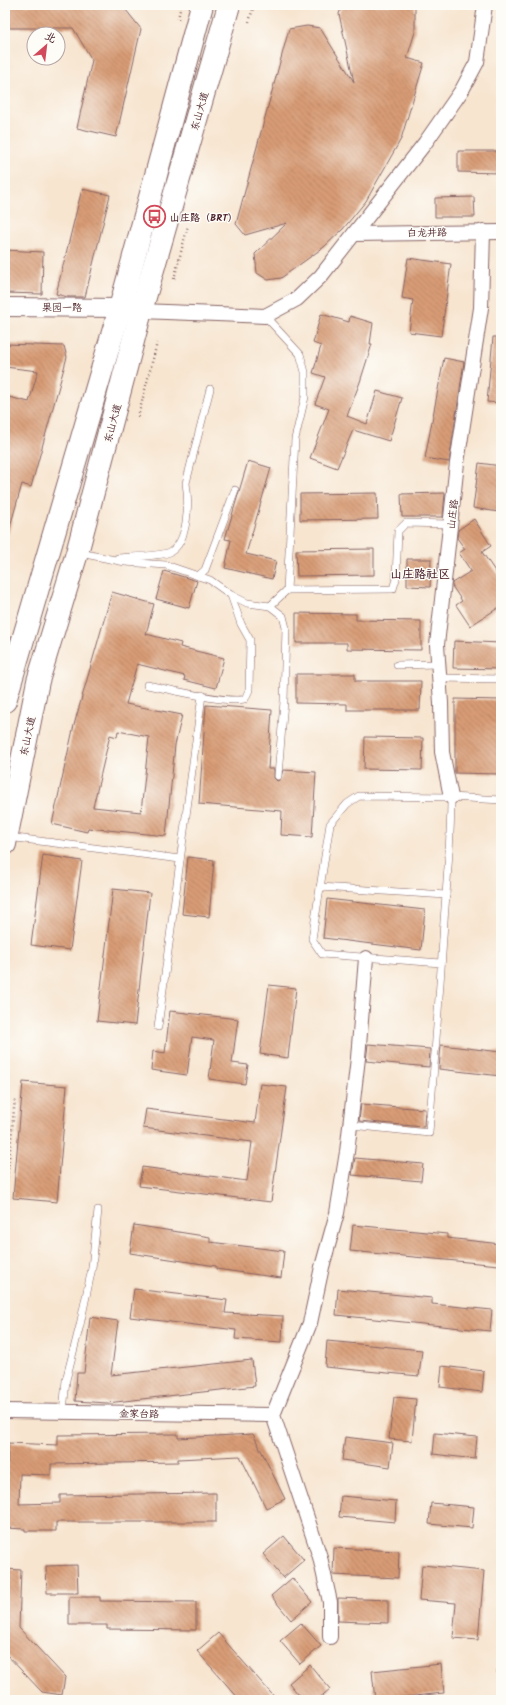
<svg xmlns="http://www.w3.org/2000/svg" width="506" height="1705" viewBox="0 0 506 1705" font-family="Kalam,'LXGW WenKai TC',sans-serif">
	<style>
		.building { fill: url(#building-back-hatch); fill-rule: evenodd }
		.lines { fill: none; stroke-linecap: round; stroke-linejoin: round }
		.service-casing { stroke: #876465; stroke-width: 8 }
		.minor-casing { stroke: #876465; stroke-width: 16 }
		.tertiary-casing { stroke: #876465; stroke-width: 20 }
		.primary-casing { stroke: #876465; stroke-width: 24 }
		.path { stroke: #876465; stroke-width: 2.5; stroke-dasharray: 1 3; stroke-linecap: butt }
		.service { stroke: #fff; stroke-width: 7 }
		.minor { stroke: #fff; stroke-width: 14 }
		.tertiary { stroke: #fff; stroke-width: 18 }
		.primary { stroke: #fff; stroke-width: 22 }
		.rail { stroke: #4a1f2b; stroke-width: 3; stroke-dasharray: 6 3; stroke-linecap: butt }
		.labels { text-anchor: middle; stroke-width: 3; stroke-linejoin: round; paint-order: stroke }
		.street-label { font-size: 10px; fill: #4a1f2b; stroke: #fdfcf7 }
		.poi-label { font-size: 10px; font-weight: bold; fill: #4a1f2b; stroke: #fdfcf7; text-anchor: start }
		.quarter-label { font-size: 12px; font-weight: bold; fill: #4a1f2b; stroke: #fdfcf7 }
	</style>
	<defs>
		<pattern id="building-back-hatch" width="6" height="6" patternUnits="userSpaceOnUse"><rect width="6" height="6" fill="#d89c76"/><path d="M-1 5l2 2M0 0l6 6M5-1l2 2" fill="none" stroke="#b17f61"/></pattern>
	</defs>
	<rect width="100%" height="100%" fill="#fdfcf7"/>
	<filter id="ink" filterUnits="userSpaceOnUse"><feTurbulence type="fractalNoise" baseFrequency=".025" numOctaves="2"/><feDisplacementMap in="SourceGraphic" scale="8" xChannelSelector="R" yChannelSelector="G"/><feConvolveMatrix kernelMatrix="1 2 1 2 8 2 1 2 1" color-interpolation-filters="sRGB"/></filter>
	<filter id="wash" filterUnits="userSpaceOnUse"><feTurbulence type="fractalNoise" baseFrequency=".012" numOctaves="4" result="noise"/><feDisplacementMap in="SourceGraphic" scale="16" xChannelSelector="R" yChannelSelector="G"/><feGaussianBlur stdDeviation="0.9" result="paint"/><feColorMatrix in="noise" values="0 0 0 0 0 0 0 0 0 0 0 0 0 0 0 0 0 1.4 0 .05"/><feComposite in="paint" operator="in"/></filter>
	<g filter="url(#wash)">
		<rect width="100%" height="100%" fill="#f7e5d0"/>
		<g id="blocks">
			<g class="building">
				<polygon points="5,5 122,5 141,29 116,137 77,128 92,60 73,28 5,28"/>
				<polygon points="342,5 415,5 415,32 407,58 424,63 401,139 366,201 343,229 324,247 281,278 268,280 257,273 255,254 287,223 245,235 236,224 289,29 307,26 320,28 354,82 339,14"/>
				<polygon points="458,151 501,151 501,173 458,172"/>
				<polygon points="82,189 110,195 85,297 68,297 56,294"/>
				<polygon points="474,197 475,217 435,217 435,198"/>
				<polygon points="5,250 43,252 42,294 5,293"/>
				<polygon points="408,258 451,264 441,336 409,332 413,300 402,298"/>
				<polygon points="321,314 349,322 350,316 373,323 370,344 372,344 360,382 347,416 367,424 377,391 402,398 389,441 353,430 337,468 310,458 329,409 315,404 325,377 313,373 321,346 313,343"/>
				<polygon points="493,337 501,337 501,403 487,402"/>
				<polygon points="5,344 64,346 67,357 31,487 22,484 8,534 5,534 5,396 29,402 38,371 5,367"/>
				<polygon points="444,358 464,362 449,462 425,458"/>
				<polygon points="248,461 271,468 246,554 276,561 272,579 225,568 231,540 225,539"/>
				<polygon points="479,463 501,466 499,512 473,508"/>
				<polygon points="377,493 378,519 300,520 300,494"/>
				<polygon points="445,493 443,517 402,517 401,494"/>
				<polygon points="474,519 491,546 482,552 501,580 501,606 470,626 456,605 462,601 452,586 452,583 471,571 459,553 465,549 457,538 458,530"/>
				<polygon points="374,549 374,575 297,576 296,550"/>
				<polygon points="407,559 431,559 430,587 407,586"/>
				<polygon points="164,571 197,581 189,608 156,599"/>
				<path d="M112,592L154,604L146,634L181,643L180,647L224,658L216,688L184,680L185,676L137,664L126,704L182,715L175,745L166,836L88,828L87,832L52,824L74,725ZM118,731L149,737L141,812L93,807L110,735L117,737Z"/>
				<polygon points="296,613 356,614 356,620 421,621 421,650 347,649 347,643 296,643"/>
				<polygon points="454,641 501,643 501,669 453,668"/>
				<polygon points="296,674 355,674 355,681 421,681 420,710 347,710 347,704 296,703"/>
				<polygon points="455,699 501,700 501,774 455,773"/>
				<polygon points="206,705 272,710 268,769 274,769 274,778 277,781 280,780 283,770 316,772 312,837 281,835 282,811 199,804"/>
				<polygon points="365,737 423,738 422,770 364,769"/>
				<polygon points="43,855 82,861 70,950 31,945"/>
				<polygon points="188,857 214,860 209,917 182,914"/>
				<polygon points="113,889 150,893 135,1025 97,1021"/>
				<polygon points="327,899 425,910 421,950 323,938"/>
				<polygon points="269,985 296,988 288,1058 260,1054"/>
				<polygon points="170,1011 238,1019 232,1063 248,1065 245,1084 209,1079 214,1040 192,1037 187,1075 151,1070 153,1051 165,1053"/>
				<polygon points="368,1044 430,1049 429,1067 366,1061"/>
				<polygon points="441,1045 501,1052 501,1076 439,1069"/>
				<polygon points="23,1082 67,1086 57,1202 13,1198"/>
				<polygon points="260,1084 287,1087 271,1202 139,1186 142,1167 247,1181 252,1142 143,1128 146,1109 255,1123"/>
				<polygon points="361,1104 425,1109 424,1127 359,1121"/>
				<polygon points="355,1158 423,1164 421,1181 352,1175"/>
				<polygon points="134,1225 210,1237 210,1242 284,1251 281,1278 216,1269 216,1266 130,1253"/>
				<polygon points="353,1225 447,1234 447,1238 501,1244 499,1265 350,1251"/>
				<polygon points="134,1289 227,1300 225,1313 283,1316 282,1342 235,1339 236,1330 130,1317"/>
				<polygon points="338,1289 432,1298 432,1304 492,1310 490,1331 336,1315"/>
				<polygon points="90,1317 118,1321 111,1375 252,1360 255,1386 107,1403 75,1401 77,1373 84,1373"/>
				<polygon points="327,1341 422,1350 419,1376 325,1367"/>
				<polygon points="442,1366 484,1371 482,1392 440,1387"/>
				<polygon points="394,1397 416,1399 412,1441 389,1439"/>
				<polygon points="435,1433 477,1437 475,1459 433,1454"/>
				<polygon points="178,1434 178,1438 253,1434 285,1499 266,1508 240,1456 178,1459 178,1462 51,1464 51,1475 20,1474 19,1504 60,1503 60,1495 216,1493 216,1522 56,1522 56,1531 25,1531 25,1529 5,1528 5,1485 7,1485 8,1443 58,1445 58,1435"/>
				<polygon points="345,1437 393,1443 390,1467 342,1460"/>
				<polygon points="341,1496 396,1501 395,1522 339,1517"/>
				<polygon points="431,1503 474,1507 472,1528 429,1524"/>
				<polygon points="284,1536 304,1560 283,1578 263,1554"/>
				<polygon points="334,1548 399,1551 398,1578 333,1575"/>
				<polygon points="77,1565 78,1593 47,1593 46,1566"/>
				<polygon points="422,1565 484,1571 478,1640 453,1638 456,1603 419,1600"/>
				<polygon points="5,1569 21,1570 19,1628 65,1677 62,1695 42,1692 5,1653"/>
				<polygon points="292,1578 312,1602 291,1620 271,1596"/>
				<polygon points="69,1597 100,1597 100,1601 196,1602 196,1630 107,1629 107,1625 69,1625"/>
				<polygon points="338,1598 388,1600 388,1623 338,1621"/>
				<polygon points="301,1623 321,1646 300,1664 280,1641"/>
				<polygon points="218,1633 277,1700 240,1700 197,1651"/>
				<polygon points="441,1664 444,1693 375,1700 372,1671"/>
				<polygon points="310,1665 330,1689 317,1700 303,1700 289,1683"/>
			</g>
		</g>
	</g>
	<g filter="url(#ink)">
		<use href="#blocks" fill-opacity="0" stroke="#876465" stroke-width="1"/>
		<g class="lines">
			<defs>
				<g id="service">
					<polyline points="80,553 125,562 166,565 210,580 231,595 247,603 270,606 287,590 295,439 305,397 305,372 300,354 265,316"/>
					<path d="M118,558C129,557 162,556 170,552C189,542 189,501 186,483L210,389"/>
					<polyline points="198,576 205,570 235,490"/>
					<polyline points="287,590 393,589 396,579 398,531 406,523 450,524"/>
					<polyline points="270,606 283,616 286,628 284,701 278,776"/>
					<polyline points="397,665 438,664"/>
					<polyline points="439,678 501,679"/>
					<path d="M147,685C168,689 228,704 245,699L249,690L250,640L241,624L231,595"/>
					<polyline points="451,797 501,800"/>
					<polyline points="8,837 180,859"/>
					<polyline points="320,887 446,895"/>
					<polyline points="158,1027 202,695"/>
					<path d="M351,1125L429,1133C434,1063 440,992 444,921C447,880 451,838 451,797L359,796L347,804L330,824L312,939L322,954L441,963"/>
					<polyline points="63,1412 66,1380 80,1325 92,1268 98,1210"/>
				</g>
				<g id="minor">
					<polyline points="354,234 501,232"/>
					<polyline points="141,311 265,316 297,299 321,276 425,143 462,90 477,62 485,5"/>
					<polyline points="451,797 442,752 441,703 437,645 457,463 481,308 483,231"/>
					<polyline points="5,1411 273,1415"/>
					<polyline points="330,1637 330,1602 320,1557 273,1415 310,1323 322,1267 337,1213 347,1152 358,1058 366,958"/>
				</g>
				<polyline id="tertiary" points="5,307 120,308"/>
				<g id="primary">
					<polyline points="5,701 120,308 202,5"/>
					<polyline points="5,844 38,681 77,553 141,311 229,5"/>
				</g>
			</defs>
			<use href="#service" class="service-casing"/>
			<use href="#minor" class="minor-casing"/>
			<use href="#tertiary" class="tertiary-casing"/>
			<use href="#primary" class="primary-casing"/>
			<g class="path">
				<polyline points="178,19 181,5"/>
				<polyline points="249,22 254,5"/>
				<polyline points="174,279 188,225"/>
				<polyline points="138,417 157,343"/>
				<polyline points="5,1201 15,1099"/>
			</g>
			<use href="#service" class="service"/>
			<use href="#minor" class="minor"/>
			<use href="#tertiary" class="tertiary"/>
			<use href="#primary" class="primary"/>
			<polyline class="rail" points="496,1700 501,1637"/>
		</g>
	</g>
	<defs>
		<symbol id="bus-ring" viewBox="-11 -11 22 22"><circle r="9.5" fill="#fdfcf7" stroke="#d1495b" stroke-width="1.5"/><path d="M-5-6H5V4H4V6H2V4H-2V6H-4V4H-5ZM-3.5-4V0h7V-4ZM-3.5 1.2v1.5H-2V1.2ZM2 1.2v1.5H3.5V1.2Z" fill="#d1495b"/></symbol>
	</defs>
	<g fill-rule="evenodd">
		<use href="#bus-ring" x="142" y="204" width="25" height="25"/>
	</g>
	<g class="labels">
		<g class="street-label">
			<text transform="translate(199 111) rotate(-74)" y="4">东山大道</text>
			<text transform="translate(427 232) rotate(-1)" y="4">白龙井路</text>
			<text x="62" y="311">果园一路</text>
			<text transform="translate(112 423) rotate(-75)" y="4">东山大道</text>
			<text transform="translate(452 514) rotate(-83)" y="4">山庄路</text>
			<text transform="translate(27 736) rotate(-78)" y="4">东山大道</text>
			<text transform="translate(139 1413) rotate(1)" y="4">金家台路</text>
		</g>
		<g class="poi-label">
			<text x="170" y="221">山庄路（BRT）</text>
		</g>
		<g class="quarter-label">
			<text x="420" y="578">山庄路社区</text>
		</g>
	</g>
	<rect width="506" height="1705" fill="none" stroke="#fdfcf7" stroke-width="20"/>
	<g transform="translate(46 46) rotate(28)"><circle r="19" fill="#fdfcf7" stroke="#b5a4a5"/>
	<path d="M0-3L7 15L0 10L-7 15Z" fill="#d1495b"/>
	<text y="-6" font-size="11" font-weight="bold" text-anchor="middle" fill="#4a1f2b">北</text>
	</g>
</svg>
